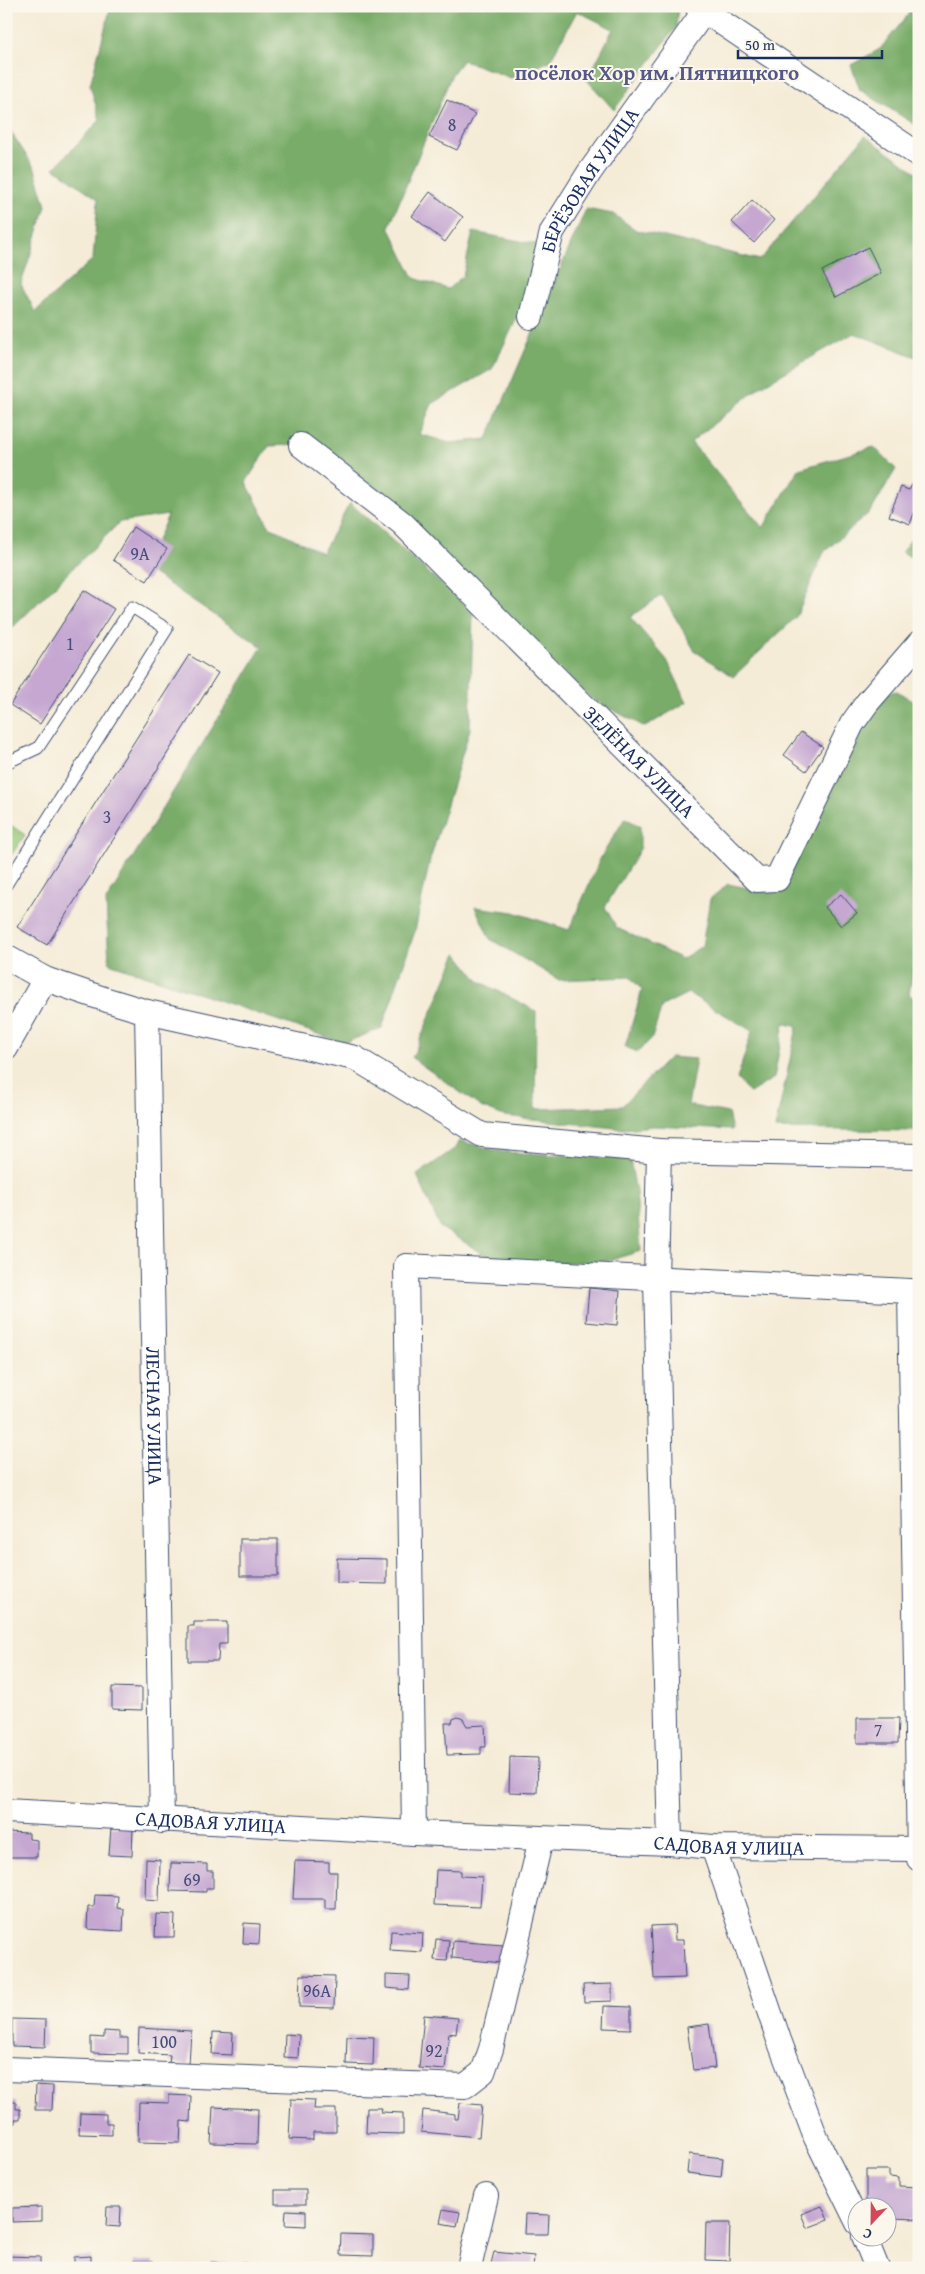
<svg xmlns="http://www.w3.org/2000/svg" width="925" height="2274" viewBox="0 0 925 2274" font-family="'Gentium Book Plus',serif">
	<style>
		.green { fill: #96c877; stroke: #587c6a }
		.forest { fill: #78ac68; stroke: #4a6e63 }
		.building { fill: #c5a7d2 }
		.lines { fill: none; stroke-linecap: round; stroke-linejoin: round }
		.service-casing { stroke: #3c4b70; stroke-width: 13 }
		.minor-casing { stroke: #3c4b70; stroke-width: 26 }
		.service { stroke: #fff; stroke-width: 11 }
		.minor { stroke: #fff; stroke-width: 24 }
		.labels { text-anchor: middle; stroke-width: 4; stroke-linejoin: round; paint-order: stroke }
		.number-label { font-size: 18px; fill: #464d7b }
		.street-label { font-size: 20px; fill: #1b2f5e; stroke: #fbf7ec }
		.neighbourhood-label { font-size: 21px; font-weight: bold; fill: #565987; stroke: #fbf7ec }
	</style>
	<rect width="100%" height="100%" fill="#fbf7ec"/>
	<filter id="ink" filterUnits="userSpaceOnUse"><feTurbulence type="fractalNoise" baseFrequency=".02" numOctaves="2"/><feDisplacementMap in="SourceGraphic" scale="10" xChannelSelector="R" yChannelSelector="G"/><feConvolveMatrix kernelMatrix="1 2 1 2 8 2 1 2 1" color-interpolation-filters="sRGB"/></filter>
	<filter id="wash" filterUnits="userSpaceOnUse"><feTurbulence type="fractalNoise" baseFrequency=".0096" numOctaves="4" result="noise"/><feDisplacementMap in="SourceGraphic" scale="20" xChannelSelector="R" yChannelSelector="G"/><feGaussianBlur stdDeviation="1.12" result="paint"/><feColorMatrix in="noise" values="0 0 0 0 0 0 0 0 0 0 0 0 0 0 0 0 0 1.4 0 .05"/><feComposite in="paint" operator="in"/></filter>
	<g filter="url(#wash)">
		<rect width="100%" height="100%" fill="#f5ecd7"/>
		<polygon class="green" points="6,822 25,835 6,863"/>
		<g class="forest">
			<polygon points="111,6 678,7 676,27 614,110 587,80 613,29 577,11 550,61 511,78 463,60 452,74 389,227 414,278 448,289 463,276 473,232 541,245 523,306 492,369 432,404 419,434 450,443 487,439 586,209 613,214 636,230 760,260 865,136 919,174 919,358 854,333 761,386 691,442 763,528 799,469 874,447 896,469 871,511 824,552 796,617 733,677 695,651 662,595 630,617 667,660 687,702 645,727 592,699 316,444 269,446 246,482 269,526 322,553 350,503 473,612 470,729 430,860 415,931 382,1028 344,1043 109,963 106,901 262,647 145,568 168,515 120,522 6,634 6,124 35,169 46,206 21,284 35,312 93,259 98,199 54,168 100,120 90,85"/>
			<polygon points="910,6 919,6 919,127 860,90 851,65 880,49 908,15"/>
			<polygon points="919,528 919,562 902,552"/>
			<polygon points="897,691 919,705 919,936 909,994 919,1003 919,1131 775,1129 797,1027 784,1023 774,1078 750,1093 737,1079 752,1031 688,993 662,1006 652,1038 638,1052 625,1047 642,990 630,977 559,980 490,939 475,907 514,912 569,930 601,857 625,818 640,826 640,849 605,907 617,928 682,959 702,946 710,899 728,884 753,889 780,886 868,721 884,693"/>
			<polygon points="457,953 479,981 536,1011 535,1109 622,1106 670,1057 696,1059 688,1105 728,1113 732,1130 654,1126 624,1129 504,1116 481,1107 412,1058"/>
			<polygon points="460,1141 503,1152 630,1159 636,1192 641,1251 607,1261 501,1265 440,1227 417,1175 454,1149"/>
		</g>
		<g id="blocks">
			<g class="building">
				<polygon points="447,100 475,114 457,150 429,137"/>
				<polygon points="430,192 463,217 445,242 412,216"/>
				<polygon points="752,200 774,220 754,243 732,222"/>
				<polygon points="868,247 881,273 836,297 822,271"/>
				<polygon points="912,485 919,487 919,506 917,506 910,524 889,516 901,487 909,490"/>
				<polygon points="133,527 167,549 147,581 113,560"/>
				<polygon points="84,590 114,609 40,724 10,705"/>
				<polygon points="189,655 218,673 47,945 17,927"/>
				<polygon points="801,732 823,747 806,771 784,755"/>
				<polygon points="841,894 857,913 841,926 825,907"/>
				<polygon points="589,1288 620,1291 617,1325 586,1322"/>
				<rect x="240" y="1539" width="38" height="37"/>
				<polygon points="337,1558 387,1559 387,1584 337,1583"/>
				<polygon points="194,1622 227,1622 227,1644 219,1644 218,1661 188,1661 188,1626 194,1626"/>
				<polygon points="112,1687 142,1688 142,1710 112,1709"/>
				<polygon points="458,1717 463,1719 467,1726 485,1725 486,1747 481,1747 481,1754 447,1755 445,1723 452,1723 453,1719"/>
				<polygon points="857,1718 899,1718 898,1743 857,1743"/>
				<polygon points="510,1757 538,1758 537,1793 509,1792"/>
				<polygon points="111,1827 133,1828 132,1856 109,1855"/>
				<polygon points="6,1832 29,1833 29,1839 37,1840 37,1857 6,1857"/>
				<polygon points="146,1859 160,1860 159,1901 145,1900"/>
				<polygon points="295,1861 329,1862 329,1872 337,1872 336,1909 325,1909 325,1899 293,1899"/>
				<polygon points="171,1863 207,1864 207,1871 213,1871 213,1888 206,1888 206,1892 170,1891"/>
				<polygon points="436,1870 461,1871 461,1876 482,1877 480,1907 434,1905"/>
				<polygon points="95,1895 118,1896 117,1908 124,1909 123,1931 87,1929 88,1907 94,1907"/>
				<polygon points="156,1914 175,1915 174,1937 155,1937"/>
				<polygon points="244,1923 260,1924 259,1944 243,1943"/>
				<polygon points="674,1925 675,1940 683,1940 685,1978 654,1979 651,1926"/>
				<polygon points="391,1931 423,1933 422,1952 390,1950"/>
				<polygon points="436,1939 449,1940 447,1961 434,1960"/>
				<polygon points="453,1941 503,1945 502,1963 452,1958"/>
				<polygon points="300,1975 335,1976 334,2008 299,2007"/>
				<polygon points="386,1975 410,1976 409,1990 386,1988"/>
				<polygon points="612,1984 612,2001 584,2002 583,1985"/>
				<polygon points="604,2006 631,2007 631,2029 603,2028"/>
				<polygon points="424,2015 458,2018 456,2034 449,2033 445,2070 419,2068"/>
				<polygon points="12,2019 46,2020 45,2047 12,2046"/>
				<polygon points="709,2024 715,2068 693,2070 687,2027"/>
				<polygon points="139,2028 191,2031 189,2064 169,2063 170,2055 138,2053"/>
				<polygon points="104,2031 119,2032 119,2038 128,2038 128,2054 91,2053 91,2037 104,2038"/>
				<polygon points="213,2032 233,2033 232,2055 212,2054"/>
				<polygon points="285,2034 299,2035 298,2058 284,2057"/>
				<polygon points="347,2036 374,2037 373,2065 346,2064"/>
				<polygon points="36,2085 53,2086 52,2110 35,2110"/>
				<polygon points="169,2095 191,2096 190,2122 181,2121 180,2143 138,2142 139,2102 169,2103"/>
				<polygon points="291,2099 315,2100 314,2109 336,2109 336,2132 313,2132 313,2140 289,2139"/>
				<polygon points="6,2101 16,2101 16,2109 20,2109 20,2119 15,2119 15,2124 6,2124"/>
				<polygon points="460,2103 482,2105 479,2137 421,2132 423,2110 455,2114 455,2119 458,2119"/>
				<polygon points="213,2107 258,2109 257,2144 211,2143"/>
				<polygon points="367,2108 382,2108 381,2112 403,2113 403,2134 366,2133"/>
				<polygon points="80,2113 106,2114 106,2123 112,2123 112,2135 79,2134"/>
				<polygon points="689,2154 723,2158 721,2177 687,2173"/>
				<polygon points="866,2170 889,2170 889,2177 899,2178 899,2186 919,2187 919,2219 889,2218 888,2206 866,2206"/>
				<rect x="275" y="2190" width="31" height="14"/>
				<polygon points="822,2206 828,2220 807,2228 801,2214"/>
				<polygon points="42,2207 42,2221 12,2222 12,2208"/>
				<polygon points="107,2207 121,2207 120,2227 106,2226"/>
				<polygon points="443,2209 460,2212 457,2226 440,2223"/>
				<polygon points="286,2210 306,2211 306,2226 285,2225"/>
				<polygon points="525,2214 549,2215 548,2234 524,2234"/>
				<polygon points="706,2223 730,2223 729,2261 705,2260"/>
				<polygon points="341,2234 373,2235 373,2256 340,2255"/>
				<polygon points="494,2252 534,2256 533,2268 490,2268"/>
				<polygon points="6,2256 40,2257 40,2268 6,2268"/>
				<polygon points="91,2256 91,2268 74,2268 74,2257"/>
				<rect x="134" y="2261" width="19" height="7"/>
				<polygon points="211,2262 246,2263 246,2268 211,2268"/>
			</g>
		</g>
	</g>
	<g filter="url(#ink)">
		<use href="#blocks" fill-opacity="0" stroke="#3c4b70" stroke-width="1"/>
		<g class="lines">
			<defs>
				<polyline id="service" points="6,763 38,748 132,607 167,629 6,885"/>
				<g id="minor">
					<polyline points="697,6 919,155"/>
					<path id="s1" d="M531,317L552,232L589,173L708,6"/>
					<path id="s2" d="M301,445L402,523L757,880L777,879L852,724L867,703L919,643"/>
					<polyline points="6,957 45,979 107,1000 147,1012 355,1058 482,1135 659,1151 919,1156"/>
					<path id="s3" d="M147,1012L162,1821"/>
					<polyline points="6,1048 45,979"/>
					<polyline points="659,1151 656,1280 670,1843"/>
					<path id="s4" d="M6,1811L414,1833L670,1843L713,1847L918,1849"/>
					<polyline points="414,1833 406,1266 910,1291 919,1859"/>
					<polyline points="713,1847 779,2040 816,2138 858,2223"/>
					<polyline points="6,2069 465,2086 483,2072 491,2049 541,1839"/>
					<polyline points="864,2236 877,2268"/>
					<polyline points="469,2268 486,2196"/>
				</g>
			</defs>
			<use href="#service" class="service-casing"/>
			<use href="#minor" class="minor-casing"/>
			<use href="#service" class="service"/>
			<use href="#minor" class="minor"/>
		</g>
	</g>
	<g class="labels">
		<g class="number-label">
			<text x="452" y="131">8</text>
			<text x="140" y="560">9А</text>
			<text x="70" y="650">1</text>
			<text x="107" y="823">3</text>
			<text x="878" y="1736">7</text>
			<text x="192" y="1886">69</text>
			<text x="317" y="1997">96А</text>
			<text x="164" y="2048">100</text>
			<text x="434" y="2057">92</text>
		</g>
		<g class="street-label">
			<text dy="7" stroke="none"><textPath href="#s1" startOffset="151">БЕРЁЗОВАЯ УЛИЦА</textPath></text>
			<text dy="7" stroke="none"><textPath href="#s2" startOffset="464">ЗЕЛЁНАЯ УЛИЦА</textPath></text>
			<text dy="7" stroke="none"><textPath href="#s3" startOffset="404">ЛЕСНАЯ УЛИЦА</textPath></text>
			<text dy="7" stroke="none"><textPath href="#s4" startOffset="205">САДОВАЯ УЛИЦА</textPath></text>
			<text dy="7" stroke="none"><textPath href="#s4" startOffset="724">САДОВАЯ УЛИЦА</textPath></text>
		</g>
		<g class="neighbourhood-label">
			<text x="657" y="80">посёлок Хор им. Пятницкого</text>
		</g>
	</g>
	<rect width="925" height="2274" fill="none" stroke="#fbf7ec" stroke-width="25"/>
	<g transform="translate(872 2222) rotate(202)"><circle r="24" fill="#fbf7ec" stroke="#a1a7b3"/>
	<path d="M0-4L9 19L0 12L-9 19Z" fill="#d1495b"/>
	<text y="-8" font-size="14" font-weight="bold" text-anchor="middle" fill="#1b2f5e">С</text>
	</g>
	<path d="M738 50v8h144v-8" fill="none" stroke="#1b2f5e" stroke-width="2.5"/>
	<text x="745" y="50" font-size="15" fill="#1b2f5e" stroke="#fbf7ec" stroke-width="4" paint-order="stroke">50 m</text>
</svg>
